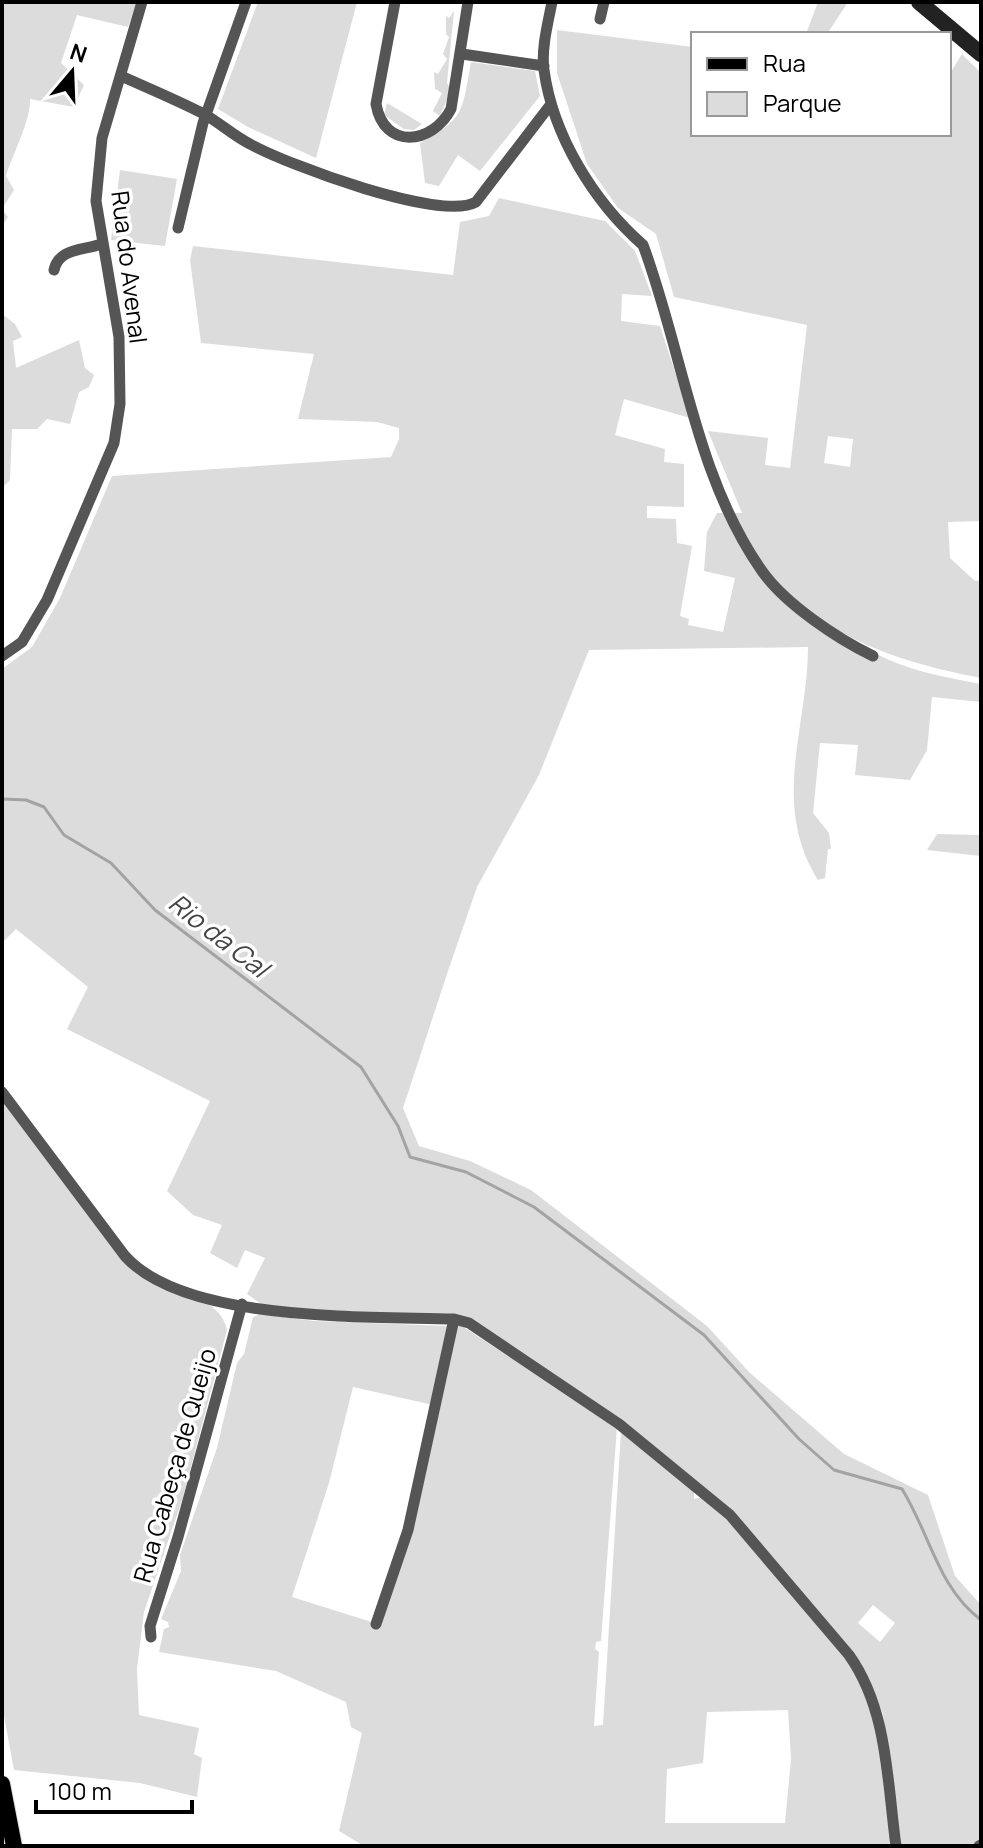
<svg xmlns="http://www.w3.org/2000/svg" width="983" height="1848" font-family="Manrope,sans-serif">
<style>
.green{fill:#dcdcdc;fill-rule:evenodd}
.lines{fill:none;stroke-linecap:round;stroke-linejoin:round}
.stream{stroke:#a3a3a3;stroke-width:3}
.primary-casing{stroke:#dbdbdb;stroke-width:18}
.street{stroke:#555;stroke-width:11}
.secondary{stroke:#222;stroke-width:16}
.primary{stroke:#000;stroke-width:16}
.labels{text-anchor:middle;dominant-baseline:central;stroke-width:7;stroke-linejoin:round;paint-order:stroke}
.street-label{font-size:24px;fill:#000;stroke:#fff}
.water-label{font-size:26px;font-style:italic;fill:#444;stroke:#fff}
</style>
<rect width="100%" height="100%" fill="#fff"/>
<path class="green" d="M2,2h135l-9,25 -51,-12 -16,48 23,22 -10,22 -44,-8c1,21 -17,54 -24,77l8,14 -12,19 6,8 -6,9z
M258,2h99l-41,156 -68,-31 -30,-18z
M818,2h30l-21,32h-21z
M454,11l-7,72 4,7 -11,26 -7,-5 9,-18 -7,-4 -1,-17 4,2 9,-15 -4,-5 6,-17 -3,-3v-18l3,2z
M557,30l136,17v87h256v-59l13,-21 19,19v448l-33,1 2,36 25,23 6,-1v98c-51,-10 -97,-22 -142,-47 48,35 84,42 142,53v18l-49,-5 -5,53 -17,30 -55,-5 3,-30 -38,-2 -7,70 16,20 2,16h-3l-3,29 -7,2c-48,-77 -10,-152 -10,-233l-219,3 -50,125 -62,112 -29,84 -45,137 16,38 51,15 61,29 176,136 43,47 94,81 84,41 27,81 26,29v238l-4,3h-79l-15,-132 -15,-36 -132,-163 -266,-194 -206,-15 -17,-12 18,-36 -20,-8 -8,18 -27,-15 12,-28 -29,-10 -26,-24 43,-90 -143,-72 21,-42 -72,-58 -14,14v-274l30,-22 28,-49 52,-122 279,-19 8,-18v-11l-22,-6 -79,-3 16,-65 -113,-11 -11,-83 3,-14 260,29 7,-53 29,-6 10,-18 106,23 30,30 17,45 -30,-2 -1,27 39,5 30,92 -66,-19 -9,36 50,14 -1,13 20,2v43l-37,-1v12l29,1 1,24 15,3 -12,70 9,3 -1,6 35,7 12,-54 -31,-7 3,-39 10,-19h25l-34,-82 60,7 -3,27 25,3 17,-143 -133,-28 -18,-63 -38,-26 -31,-44 -30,-91zM828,436l25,3 -3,28 -26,-4zM873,1605l22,18 -15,19 -22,-19z
M471,62l64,9 5,25 -60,75 -22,-16 -19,31 -14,-3 -5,-40c45,-24 42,-32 51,-81z
M387,103l35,21 -8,6 -10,-1 -20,-14z
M120,170l57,9 -12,67 -54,-6z
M2,314l13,10 7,13 -9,4 3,27 63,-28 6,28 9,7 -5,12 -10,5 -9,32 -23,-5 -10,10h-25l-2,51 -8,8z
M937,834l44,1v21l-54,-6z
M2,1100l128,167c30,21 90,26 97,63l-44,167 -39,115 -7,57 2,46 60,13 -5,26 8,4 -5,39 -57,-14 -126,-13 -12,-65z
M260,1314l54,7 134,5 -15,79 -80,-18 -24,96 -37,114 86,27 78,-298h6l155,101 -16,214 -5,1 -1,7 4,3 -5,74 9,-1 18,-294 73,58v10l9,-2 18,13 138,162 20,43 15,131h-530l-25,-15 23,-98 -11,-6 -5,-25 -70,-31 -117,-19 5,-23 5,-2 -1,-5 -7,-3 20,-48 -1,-16 37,-107 20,-85 7,-9 9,-37zM788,1710l3,49 -6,64h-120l2,-54 36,-6 4,-51z"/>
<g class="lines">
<path class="stream" d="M2,799l24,1 18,7 20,28 47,28 44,47 206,157 37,59 12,31 56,15 68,35 170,128 95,104 35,31 68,19c28,45 36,99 79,131"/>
<g class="primary-casing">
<path id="primary" d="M2,1784l12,62"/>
</g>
<path class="street" d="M395,2l-19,102c8,46 56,41 75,5l17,-107
M552,2c-4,21 -11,47 -8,68 9,66 50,132 99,175 40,107 52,231 119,326 23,33 76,68 111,85
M600,19l4,-17
M462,54l82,12
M121,76c27,12 56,24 83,38 16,9 30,22 46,30 38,21 191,78 226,58l75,-98
M178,228l25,-105 43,-121
M54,270c5,-22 28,-19 47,-26
M2,656l20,-14 25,-42 67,-157 6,-39 -1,-67 -23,-136 6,-63 40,-136
M2,1092l123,164c60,67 243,60 329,63l15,4 150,101 111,91 119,140c39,55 38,126 47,191
M376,1624l32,-94 46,-211
M151,1637l-1,-11 28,-89 64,-233
M979,1846l2,-1"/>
<path class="secondary" d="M919,2l62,52"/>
<use href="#primary" class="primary"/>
</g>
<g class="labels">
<g class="street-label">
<text transform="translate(130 267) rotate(83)">Rua do Avenal</text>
<text transform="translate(174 1465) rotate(-74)">Rua Cabeça de Queijo</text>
</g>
<g class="water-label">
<text transform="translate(219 935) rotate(38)">Rio da Cal</text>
</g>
</g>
<rect width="983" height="1848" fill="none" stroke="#000000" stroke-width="8"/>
<rect x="691" y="32" width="260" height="104" fill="#ffffff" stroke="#999999" stroke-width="2"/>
<rect x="707" y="58" width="40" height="12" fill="#000000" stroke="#999999" stroke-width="2"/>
<text x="763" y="72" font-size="24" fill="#000000">Rua</text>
<rect x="707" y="92" width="40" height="24" fill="#dcdcdc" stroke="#999999" stroke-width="2"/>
<text x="763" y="112" font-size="24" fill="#000000">Parque</text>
<g transform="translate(72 72) rotate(19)" stroke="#ffffff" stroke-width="6" paint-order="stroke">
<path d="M0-6L14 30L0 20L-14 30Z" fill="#000000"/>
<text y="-12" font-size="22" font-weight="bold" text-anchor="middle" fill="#000000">N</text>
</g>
<path d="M36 1800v12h156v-12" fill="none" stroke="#000000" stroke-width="4"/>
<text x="48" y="1800" font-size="24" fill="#000000" stroke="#ffffff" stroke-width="6" paint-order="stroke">100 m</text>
</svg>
